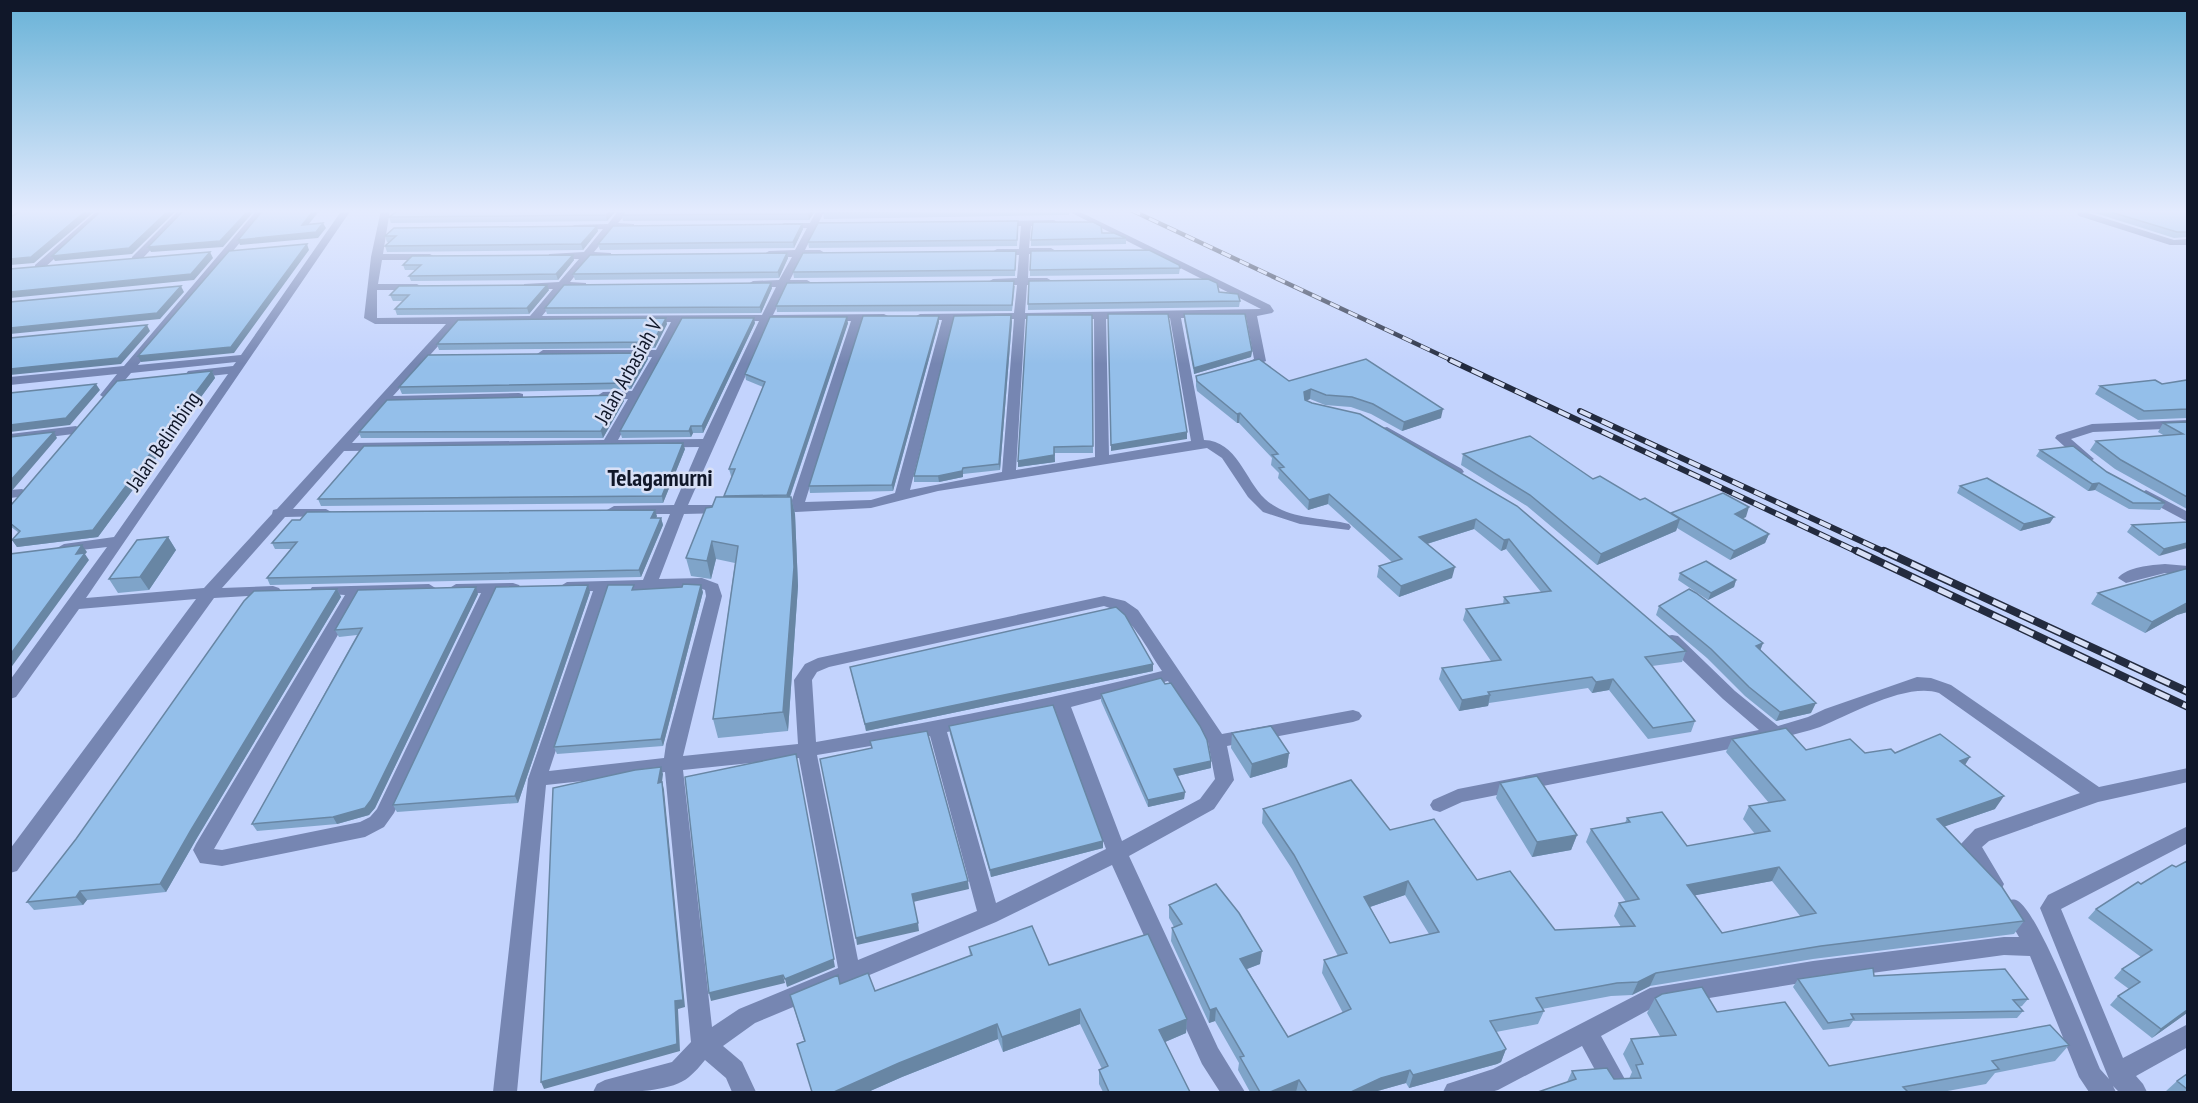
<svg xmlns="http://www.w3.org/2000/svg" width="2198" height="1103" font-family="'PT Sans Narrow',sans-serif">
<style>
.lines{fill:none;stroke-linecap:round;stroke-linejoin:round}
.street{fill:#7686b2;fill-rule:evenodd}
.rail-far2-casing{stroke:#232b3f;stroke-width:4.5}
.rail-far1-casing{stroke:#232b3f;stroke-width:6}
.rail-casing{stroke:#232b3f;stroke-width:8}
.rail-far2{stroke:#d8e0f6;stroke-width:3;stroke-dasharray:10;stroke-linecap:butt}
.rail-far1{stroke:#d8e0f6;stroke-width:4;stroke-dasharray:12;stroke-linecap:butt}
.rail{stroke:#d8e0f6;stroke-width:5;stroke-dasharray:15;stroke-linecap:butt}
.wall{fill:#7fa4c9;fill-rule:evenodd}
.shaded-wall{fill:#6886a4}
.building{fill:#94bfea;stroke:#6886a4;stroke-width:1.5;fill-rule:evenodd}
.labels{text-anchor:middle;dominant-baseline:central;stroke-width:5;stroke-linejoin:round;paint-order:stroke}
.street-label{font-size:21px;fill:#101729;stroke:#d8e0f6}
.quarter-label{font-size:24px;font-weight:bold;fill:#101729;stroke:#d8e0f6}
</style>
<rect width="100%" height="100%" fill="#c3d3fd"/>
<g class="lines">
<path class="street" d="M98,210h10l-65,59h-8v-4z
M179,210h10l-49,51h-8v-4z
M257,210h10l-129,155 103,-10 101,-145h9l-265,388 118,-10 68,-74 1,-4 4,-1 169,-185h-71l-11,-6 7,-61 10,-47h9l-7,44h47l5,3 -5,3h-48l-4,24h39l5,3 -5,3h-40v28l153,-2 23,-27h-25l-4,-1v-4l35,-2 20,-23h-26l-4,-1v-4l35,-2 19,-23 -26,1 -5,-3 2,-2 34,-1 11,-14h10l-11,13 16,1v4l-21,1 -19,23 17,1v4l-22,1 -19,24 16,1v4l-21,1 -23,28 220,-1 14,-28h-23l-5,-3 5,-3 26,-1 13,-23h-23l-5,-3 5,-3 26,-1 12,-22 -23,1 -5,-3 5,-3h26l7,-13h8l-6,12h16l5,3 -5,3h-19l-11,22h15l5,3 -5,3h-18l-12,24h17l5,3 -5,3 -20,1 -14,28 111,-1 6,3 -6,3 -22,1 -57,181 66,-2 24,-7 47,-173h-22l-6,-3 6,-3 94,-1 3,-28h-24l-5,-3 5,-3 24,-1 2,-23h-22l-5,-3 5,-3h22l2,-23h-21l-3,-1v-4l57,-1 5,3 -5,3h-23l-2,22h22l5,3 -5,3h-22l-1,24h19l5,3 -5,3 -20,1 -2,28 236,-4 -195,-99h10l194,95 4,6 -2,2 -15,3 9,45 -23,10 -6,-4 17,-8 -8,-42 -65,1 23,122c33,1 41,40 61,59 23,21 56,18 84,25l2,3 -2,3 -49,-6 -37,-12 -15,-15 -26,-39 -15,-10 -269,43 -67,17 -75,4 -28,-1 -2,-3 2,-3 23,-2 60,-182h-81l-82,184h37l7,4 -7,4 -41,1 -25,65 43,-1 16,6 4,12 -39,160 115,-12 -4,-64 11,-16 13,-6 286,-62 21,5 13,9 84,124 131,-24 6,2 3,4 -3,4 -6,2 -126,24 7,34 -20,29 -85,47 89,192 27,44h-25l-18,-28 -90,-199 -116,57 -241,101 -32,23 19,16 14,30h-24l-6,-14 -21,-18c-5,6 -10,12 -16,17 -20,17 -70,15 -96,15l4,-8 8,-4 67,-18 19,-20 -26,-270 -119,13 -29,307h-24l35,-313 65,-188 -26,1 -8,-5 8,-5 76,-2 27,-66h-56l-7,-4 7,-4 60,-1 25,-58 -355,4 -51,58h33l7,4 -2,3 -46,1 -63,71 51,-2 6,2 2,3 -2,3 -65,4 -197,273 -7,2v-24l186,-250 -117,10 -63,88 -6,2v-19l97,-133 -43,5 -7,-4 7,-4 50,-7 114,-163 -36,4 -6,-4 2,-3 45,-5 3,-4 -105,11 -21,25 -4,1 -6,-4 17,-21 -107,11v-8l114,-11zM1170,318l21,123 -82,14 -3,-136zM1014,319l-12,153 -92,18 43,-170zM1025,319h69l1,138 -79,13zM759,321l-56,118 -85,1 64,-118zM671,322l-15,28h-113l-6,4 6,4 109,-1 -20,34 -29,1 -6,4 6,4 25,-1 -24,41 -252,3 35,-39 136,-4v-6l-4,-1 -126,3 65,-72zM700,588l5,2 1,6 -40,148 -2,14 -115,13 60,-180zM1104,606c28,8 42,42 58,65 -115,29 -230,51 -346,71l-4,-62 5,-8 12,-5zM1168,681l40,61 7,37 -15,20 -78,42 -51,-134zM1055,710l51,139 -110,54 -49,-171zM930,736l47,175 -119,49 -41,-205zM799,758l39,210 -99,41 -27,18 -29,-257z
M2081,210h9l-2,3 86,27 14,-1v6h-18l-91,-29 -2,-2z
M2188,420v8l-95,4 -22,7 23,20 -7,4 -5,-1 -27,-24 2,-3 35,-11z
M76,426l6,4 -1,3 -71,9v-8z
M1387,427l75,42 2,3 -7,4 -5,-1 -70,-41 -2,-3 2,-3z
M22,489l7,4 -2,3 -17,2v-8z
M2146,490l42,22v10l-47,-25 -2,-3z
M2165,564l23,2v10l-23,-3 -39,10 -8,-5c9,-11 33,-13 47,-14z
M513,583l6,2 2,3 -2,3 -22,2 -103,220 -10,14 -19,10 -143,29 -22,-3 -7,-13 3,-6 149,-249 -33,-2 -2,-3 2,-3 117,-3 8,5 -8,5 -68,1 -147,254 8,1 138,-28 10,-5 7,-8 104,-216 -25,1 -8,-5 8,-5z
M1672,635l6,1 57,55 43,35 30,-9 17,-8 92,-32 14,1 20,7 148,102 89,-19v14l-90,20 -109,39 -7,6 22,37 -3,6 -7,2 -7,-2 -27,-45 15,-16 105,-36 -141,-100c-32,-11 -88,21 -119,34 -14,5 -30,8 -45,13l-313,62 -22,10 -7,-2 -3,-5 3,-5 25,-11 301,-59 -36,-31 -57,-55 -2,-4 2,-4z
M2188,826v17l-127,66 62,149 65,-34v23l-52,29 7,8 4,8h-28l-6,-6 3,6h-27l-10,-15 -49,-121 -26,-1 -191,26 -159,26 -53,29 31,56h-25l-25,-46 -84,44 -7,2h-48l4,-8 46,-15 157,-81 163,-27 191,-24h15l-17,-29 3,-6c4,-2 8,-4 13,-1 22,14 69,138 82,168l9,10 -69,-171 8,-13z"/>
<g class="rail-far2-casing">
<path id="rail-far2" d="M1131,210l322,151"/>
</g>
<g class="rail-far1-casing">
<path id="rail-far1" d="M1450,360l410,193
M1580,411l307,142"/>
</g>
<g class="rail-casing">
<path id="rail" d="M1857,551l331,156
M1884,551l304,141"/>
</g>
<use href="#rail-far2" class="rail-far2"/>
<use href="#rail-far1" class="rail-far1"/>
<use href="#rail" class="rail"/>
</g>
<path class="wall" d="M617,210l-10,11 -216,2 -2,-6z
M816,210l-7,10 -186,1 -1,-6z
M1069,210v5l-245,4 -1,-6z
M2091,210h96v27l-13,1 -82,-26z
M1018,221l-1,25 -208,2 -1,-6z
M803,229l-9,19 -194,2 -2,-6z
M598,231l-15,19 -196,2 -2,-6 5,-4h-3l-2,-6z
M1102,233l24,5v6l-95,2v-6z
M1016,251l-1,25 -221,2 -1,-6z
M787,253l1,5 -9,20 -204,2 -2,-6z
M574,260l-16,20 -147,1 -2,-5 6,-6h-10l-2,-5z
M1180,268l-1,6 -149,2v-6z
M1015,286l-3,25 -235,1 -1,-6z
M772,288l-11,25 -214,1 -2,-6z
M549,290l-20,24 -132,1 -2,-6 8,-8h-10l-3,-6z
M1219,292l21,9 -1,6 -211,3v-6z
M1184,314l68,37 -1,6 -57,17 -10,-54z
M1092,315l1,138h-38v9l-37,5v-6z
M939,316v6l-46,169 -83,2 -1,-7z
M1012,321l-12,149 -37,4v3l-24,5h-25v-6z
M755,323l-52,110h-10l-2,4 -69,1 -2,-7z
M848,323l-58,174h1l4,17 3,72 -10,145 -70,7 -5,-19 22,-156 -19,-4 -5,20 -20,-3 -5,-18 26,-51 12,-10v-1l8,-20h-1l-2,-7 34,-82 -17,-7 -1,-6z
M667,324l-12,24 -216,2 -2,-6z
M647,353l1,6 -17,30 -229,5 -3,-7z
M212,371l3,7 -117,159 -81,10 -5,-7 7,-7 -9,-7v-22z
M1196,376l93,5 152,37 -39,13 -31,-17 -20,-7 -26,-2 -15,-6 -4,2 380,250 -4,11 -30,4 43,55 -4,11 -43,7 -39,-49 -17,3 -4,-5 -99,15 -1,3 -29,5 -20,-32 3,-11 49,-7 -28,-41 3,-11 37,-5 1,-7 37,-5 -35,-43 -5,2 -27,-22 -47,15 25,34 -53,19 -22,-20 2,-11 13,-4 -64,-58 -20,6 -30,-32 1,-5 -8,-8 1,-7 -33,-35h-2l-40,-32 -1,-5z
M2187,380v38l-49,2 -43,-26 5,-8 62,-2z
M624,401l-21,37h-242l-2,-6z
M2187,422v87l-72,-40 -25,-19 6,-9 69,-5 -7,-4 5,-9z
M685,449l-22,54 -342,3 -3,-7z
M2040,450l67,22 58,31 -5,7 -31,-1 -34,-19 -7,1 -52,-35z
M1463,454l130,25 77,34 76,4 -4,1 27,16 -4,9 -35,17 -53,-32 -1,3 -79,34 -70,-59 -66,-41z
M1960,486l90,37 -30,8 -63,-38z
M657,516l-1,2h5l2,7 -22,52 -371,8 -3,-7 24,-29h-16l-3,-6z
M2187,522l-28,34 -32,-24 5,-7z
M168,537l8,13 -27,40 -31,3 -9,-14z
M2187,569v43l-10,3 -32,18 -54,-29 7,-11z
M1680,573l56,7 -2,7 -26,13 -30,-20z
M337,589l4,8 -144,241 -31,54 -79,8 -4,5 -49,5 -7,-8z
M636,590l67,2 -40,154 -106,8 -3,-7z
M590,592l-72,211 -121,9 -4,-7z
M478,594l-103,214 -6,7 -32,9 -80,7 -5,-7 105,-189 -18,2 -4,-7z
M1659,606l104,37 -3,8 51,62 -35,8 -31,-25 -38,-38 -51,-43z
M1153,664v7l-287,60 -16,-64z
M1101,694l110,67v7l-34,8 8,16 -1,7 -36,8 -47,-106z
M949,726l154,122 -112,29 -41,-143z
M1232,733l57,20 -2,14 -37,11 -19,-30z
M1732,739l74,11 59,3h30l70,12 30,44 -50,17 79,95 -10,13 -201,25 -163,27 -18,9 -21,1 -69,13 2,2 -6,13 -42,8 10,17 -5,13 -4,2 -88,24 -3,-5 -32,9h-124l-12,-22 1,-7 -24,-42 -6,2 -38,-82 1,-13 2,-1 -5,-9v-13l91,59 -13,5 41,68 55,-24 -21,-40 2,-13 14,-4 -46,-87 -30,-46 1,-14 127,21 87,50 78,50 66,-3 -7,-11 5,-13 7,-1 -40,-60 5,-13 34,-6 2,-5 60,28 68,-12 -12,-15 6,-13 20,-3 -43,-51zM1772,881l29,36 -79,16 -27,-38zM1405,895l24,39 -39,9 -20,-36z
M1500,783l77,52 -6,15 -39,7 -36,-59z
M2141,884l46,129 -35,25 -42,-33 8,-9 11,-7 -15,-11 8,-9 19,-12 -53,-39 8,-9z
M969,947l80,18 138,54 -1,14 -21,9 25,50h-87l-4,-8v-14l3,-1 -22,-45 -77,28 -5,-13 -96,38 -34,15h-56l-15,-48 7,-3 -14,-46 48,-20 2,9 35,7 95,-35z
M1874,976l154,23 -6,7 -3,1 4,4 -6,7 -164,3 -4,6 -26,3 -30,-43 5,-8z
M1655,998l62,14 112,54 240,-21 -14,16 -60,12 -9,11 -44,8h-404l29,-10 5,-11 42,8h15l3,-7 -9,-18 8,-15 29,-3 -13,-23z
M2187,1074v18h-18l-3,-1 11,-10z"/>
<path class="shaded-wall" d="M87,210h9l-62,53 -24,2v-6z
M169,210h8l-45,44 -77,7 -3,-5z
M249,210h6l-32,37 -72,5 -3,-5z
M314,210h6l-16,20 -2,-5z
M611,210h6l-10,11 -1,-6z
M811,210h5l-7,10 -1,-6z
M323,223l3,5 -8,10 -78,7 -2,-5z
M802,224l1,5 -9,19 -1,-6z
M597,226l1,5 -15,19 -2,-6z
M307,244l2,6 -75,103 -93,9 -3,-6z
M210,252l3,6 -19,22 -184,18v-6z
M787,253l1,5 -9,20 -1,-6z
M573,255l1,5 -16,20 -2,-6z
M771,283l1,5 -11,25 -1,-6z
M547,285l2,5 -20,24 -2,-6z
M181,286l3,6 -24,27 -150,15v-6z
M1011,315l1,6 -12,149 -1,-6z
M939,316v6l-46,169 -1,-6z
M847,317l1,6 -60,179 -1,-7z
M666,318l1,6 -12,24 -2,-6z
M754,318l1,5 -52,110 -1,-7z
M147,325l3,6 -29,33 -111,11v-6z
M1252,351l-1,6 -57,17v-6z
M647,353l1,6 -17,30 -2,-6z
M212,371l3,7 -117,159 -81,10 -5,-7z
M96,384l4,6 -30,35 -60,7v-7z
M1311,389l-1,10 -7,3 1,-10z
M622,395l2,6 -21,37 -2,-7z
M1443,409l-2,9 -39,13 2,-9z
M1240,413l-1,10h-2v-9z
M691,426l2,7 -2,4 -2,-6z
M54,432l3,6 -47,55v-12z
M1187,432v7l-76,12v-6z
M683,443l2,6 -22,54 -1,-7z
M1054,447l1,15 -37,5v-6z
M963,468v9l-24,5 -1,-6z
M2099,483l-4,7 -7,1 4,-7z
M1329,494l-1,10 -20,6 1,-10z
M791,497l4,17 3,72 -10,145 -5,-19z
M1749,507l-3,10 -15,7 4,-10z
M655,510l2,6 -4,9 -2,-7z
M2054,517l-4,6 -30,8 4,-7z
M661,518l2,7 -22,52 -2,-7z
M1476,519l-2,10 -57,18 2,-10z
M1680,519l-4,12 -79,34 4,-11z
M1769,534l-4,9 -35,17 4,-9z
M168,537l8,13 -27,40 -9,-13z
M1509,539l-3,10 -5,2 3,-11z
M712,541l4,18 -5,20 -4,-18z
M2187,543v5l-28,8 5,-7z
M82,545l5,7 -2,2 4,6 -79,109v-14z
M1455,567l-3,11 -53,19 2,-11z
M1736,580l-2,7 -26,13 3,-7z
M588,585l2,7 -72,211 -3,-7z
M701,585l2,7 -40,154 -2,-7z
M476,587l2,7 -103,214 -6,7 -32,9 -4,-7z
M337,589l4,8 -144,241 -31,54 -6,-8 31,-54z
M2187,603v9l-10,3 -32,18 7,-11z
M1763,643l-4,10 -3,-7z
M1153,664v7l-287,60 -1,-7z
M1613,679l-4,11 -17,3 4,-11z
M1490,695l-2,11 -29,5 3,-11z
M1816,703l-5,10 -35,8 4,-9z
M1289,753l-2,14 -37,11 2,-14z
M796,754l39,213 -48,20 -2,-8z
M1970,757l-8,13 -2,-9z
M1211,761v7l-38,9 1,-8z
M661,767l2,7 -2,16 -3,-7z
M662,782l2,8 21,217 -7,2 2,42 -136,38 -3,-7z
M1185,792l-1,7 -36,8v-7z
M2004,796l-9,13 -66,23 8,-13z
M1577,835l-6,15 -39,7 5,-15z
M1103,841v7l-112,29 -1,-7z
M1779,867l-7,14 -91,17 6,-13z
M968,881l1,8 -56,13 -1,-8z
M1408,881l-3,14 -44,15 3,-13z
M80,891l7,9 -4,5 -7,-8z
M918,923l1,8 -62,14 -1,-7z
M1262,951l-2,13 -21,8 1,-13z
M1656,973l-6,13 -18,9 6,-13z
M783,975l2,8 -74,18 -2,-8z
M1216,1008l-1,13 -6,2 1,-13z
M1080,1009v15l-77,28 -1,-15z
M2187,1010v3l-35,25 9,-9z
M1187,1019l-1,14 -28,12 1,-15z
M997,1024l1,15 -96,38 -34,15h-34l65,-29z
M1506,1049l-5,13 -4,2 -88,24 4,-13z
M1410,1070l-4,13 -32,9h-23l30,-14z
M1299,1080l-3,12h-26z"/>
<path class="building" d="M23,210h64l-56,47 -21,2v-42z
M102,210h67l-40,38 -77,8z
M184,210h65l-29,31 -72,6z
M263,210h51l-12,15 21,-2 -7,9 -78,8z
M399,210h212l-5,5 -217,2z
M626,210h185l-3,4 -186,1z
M824,210h245l-246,3z
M2104,210h83v22h-10z
M1018,221l-1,19 -209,2 10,-19z
M1033,222h60l8,4 1,7h12l12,5 -95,2z
M802,224l-9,18 -195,2 15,-18z
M597,226l-16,18 -196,2 11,-10h-11l9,-8z
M307,244l-76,103 -93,9 91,-105z
M1149,250l30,15 1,3 -150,2 1,-19z
M1016,251l-1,19 -222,2 10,-19z
M210,252l-19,22 -181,18v-23z
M787,253l-9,19 -205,2 17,-19z
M573,255l-17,19 -147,2 12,-11h-18l9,-9z
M1208,279l9,4 2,9 19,2 2,7 -212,3 1,-23z
M1014,281l-2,24 -236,1 11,-23z
M771,283l-11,24 -215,1 19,-23z
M547,285l-20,23 -132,1 14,-14h-19l9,-9z
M181,286l-24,27 -147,15v-26z
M1108,314h60l19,118 -76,13z
M1184,314h61l7,37 -58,17z
M1011,315l-12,149 -36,4 -1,3 -24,5h-24l40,-160z
M1027,315h65l1,131 -39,1v8l-36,6z
M863,316h76l-47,169 -83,1z
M770,317h77l-60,178 -63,1 11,-27h-6l36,-87 -20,-8z
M666,318l-13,24 -216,2 21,-24z
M682,318h72l-52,108h-11l-2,5h-69z
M147,325l-29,33 -108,11v-31z
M647,353l-18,30 -230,4 29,-32z
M1259,359l30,22 77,-22 77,50 -39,13 -31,-18 -21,-7 -26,-2 -15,-6 -7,3 1,8 7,3 48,11 157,92 169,145 -41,6 50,64 -42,7 -40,-49 -17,3 -4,-5 -104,15 2,3 -28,5 -20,-32 59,-8 -35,-51 43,-6 -5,-6 47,-6 -42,-52 -5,1 -28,-21 -57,18 36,30 -54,19 -22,-20 23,-7 -73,-65 -20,6 -30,-32 5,-1 -12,-12 6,-1 -38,-41 -3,1 -40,-33 -1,-5z
M212,371l-119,159 -81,10 8,-9 -10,-8v-19h2l105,-123z
M2155,380l7,4 25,-4v29l-43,2 -44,-25z
M96,384l-30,34 -56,7v-32z
M622,395l-21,36 -242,1 28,-32z
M2187,422v75l-66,-37 -25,-19 87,-7 -20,-11z
M54,432l-44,49v-44z
M1530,436l63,43 7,-3 40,24 5,-2 35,21 -79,35 -71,-59 -67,-41z
M683,443l-21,53 -344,3 46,-53z
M2073,446l34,26 58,31h-32l-34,-20 -7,1 -52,-34z
M1987,478l67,39 -30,7 -64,-38z
M1723,493l26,14 -14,7 34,20 -35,17 -63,-38z
M716,497h75l3,70 -11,145 -70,7 25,-173 -26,-5 -5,20 -21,-3 20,-50 6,-1z
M655,510l-4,8h10l-22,52 -372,8 30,-36 -25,1 20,-23h8l7,-8z
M2187,522v21l-23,6 -32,-24z
M168,537l-28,40 -31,2 28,-39z
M82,545l-6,9 9,-1 -75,102v-101z
M1706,561l30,19 -25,13 -31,-20z
M2185,569h2v34l-35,19 -54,-29z
M683,584l18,1 -40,154 -107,8 54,-162h26l-2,5 50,-3z
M588,585l-73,211 -122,9 103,-218z
M476,587l-105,213 -6,8 -32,9 -81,7 110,-196 -27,2 23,-40z
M337,589l-146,241 -31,54 -80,7 -4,6 -49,5 49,-63 168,-238 10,-10z
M1689,589l7,4 67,50 -7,3 60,57 -36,9 -31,-25 -38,-38 -52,-43z
M1116,607l9,8 28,49 -288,60 -15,-57z
M1161,678l4,6 6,-1 29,43 7,14 4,21 -37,8 11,23 -37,8 -47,-106z
M1053,705l50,136 -113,29 -41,-144z
M1271,726l18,27 -37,11 -20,-31z
M1786,728l20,22 44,-11 15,14 26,-4 4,4 45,-19 30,23 -10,4 44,35 -67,23 65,68 22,34 -203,25 -165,27 -18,9 -21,1 -81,15 8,13 -54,10 16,28 -4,2 -89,24 -3,-5 -29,8 -30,14h-44l-8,-12 -29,12h-10l-20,-35 4,-1 -28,-48 -6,2 -38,-82 10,-4 -13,-19 47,-21 23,29 23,38 -22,8 48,78 63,-28 -27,-49 23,-7 -53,-98 -31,-46 88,-29 39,50 44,-11 43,61 33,-9 45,59 80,-4 -16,-23 20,-4 -48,-70 39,-7 -3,-4 35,-6 25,34 83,-15 -21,-25 36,-6 -53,-61zM1779,867l37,46 -94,20 -35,-48zM1408,881l31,51 -49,11 -26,-46z
M927,731l41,150 -56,13 6,29 -62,15 -36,-179 52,-11 -2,-7z
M796,754l38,205 -49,20 -2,-4 -74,18 -24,-216z
M661,767l-3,16 4,-1 21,218 -8,1 2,43 -136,38 12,-294 82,-18z
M1537,776l40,59 -40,7 -37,-59z
M2187,861v149l-26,19 -43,-33 22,-14 -18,-13 30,-19 -56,-41 42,-27 3,2 31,-19 4,2z
M1032,926l17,39 99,-31 39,85 -28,11 31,62h-81l-10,-22 9,-4 -28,-57 -78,28 -5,-13 -98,39 -65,29h-22l-15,-48 8,-3 -15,-46 48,-20 2,9 28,-11 7,18 97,-36 -3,-8z
M1873,968l1,8 131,-7 23,30 -15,1 10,11 -172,3 3,5 -26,4 -30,-44z
M1702,987l15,25 68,-10 44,64 221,-41 19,20 -77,16 7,8 -96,18 5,5h-370l38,-13 -4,-8 35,-3 7,11 27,-1 -5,-13 7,-1 -12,-25 45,-4 -21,-37 7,-4z
M2187,1074v15l-10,-8z"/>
<linearGradient id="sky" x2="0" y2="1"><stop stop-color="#68b2d7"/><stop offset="0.58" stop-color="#e4ebfe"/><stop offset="1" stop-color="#e4ebfe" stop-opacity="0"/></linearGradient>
<rect width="2198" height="364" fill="url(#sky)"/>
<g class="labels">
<g class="street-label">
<text transform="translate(628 371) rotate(-61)">Jalan Arbasiah V</text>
<text transform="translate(163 441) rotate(-56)">Jalan Belimbing</text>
</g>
<g class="quarter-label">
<text x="660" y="477">Telagamurni</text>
</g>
</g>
<rect width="2198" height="1103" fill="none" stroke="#101729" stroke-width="24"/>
</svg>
